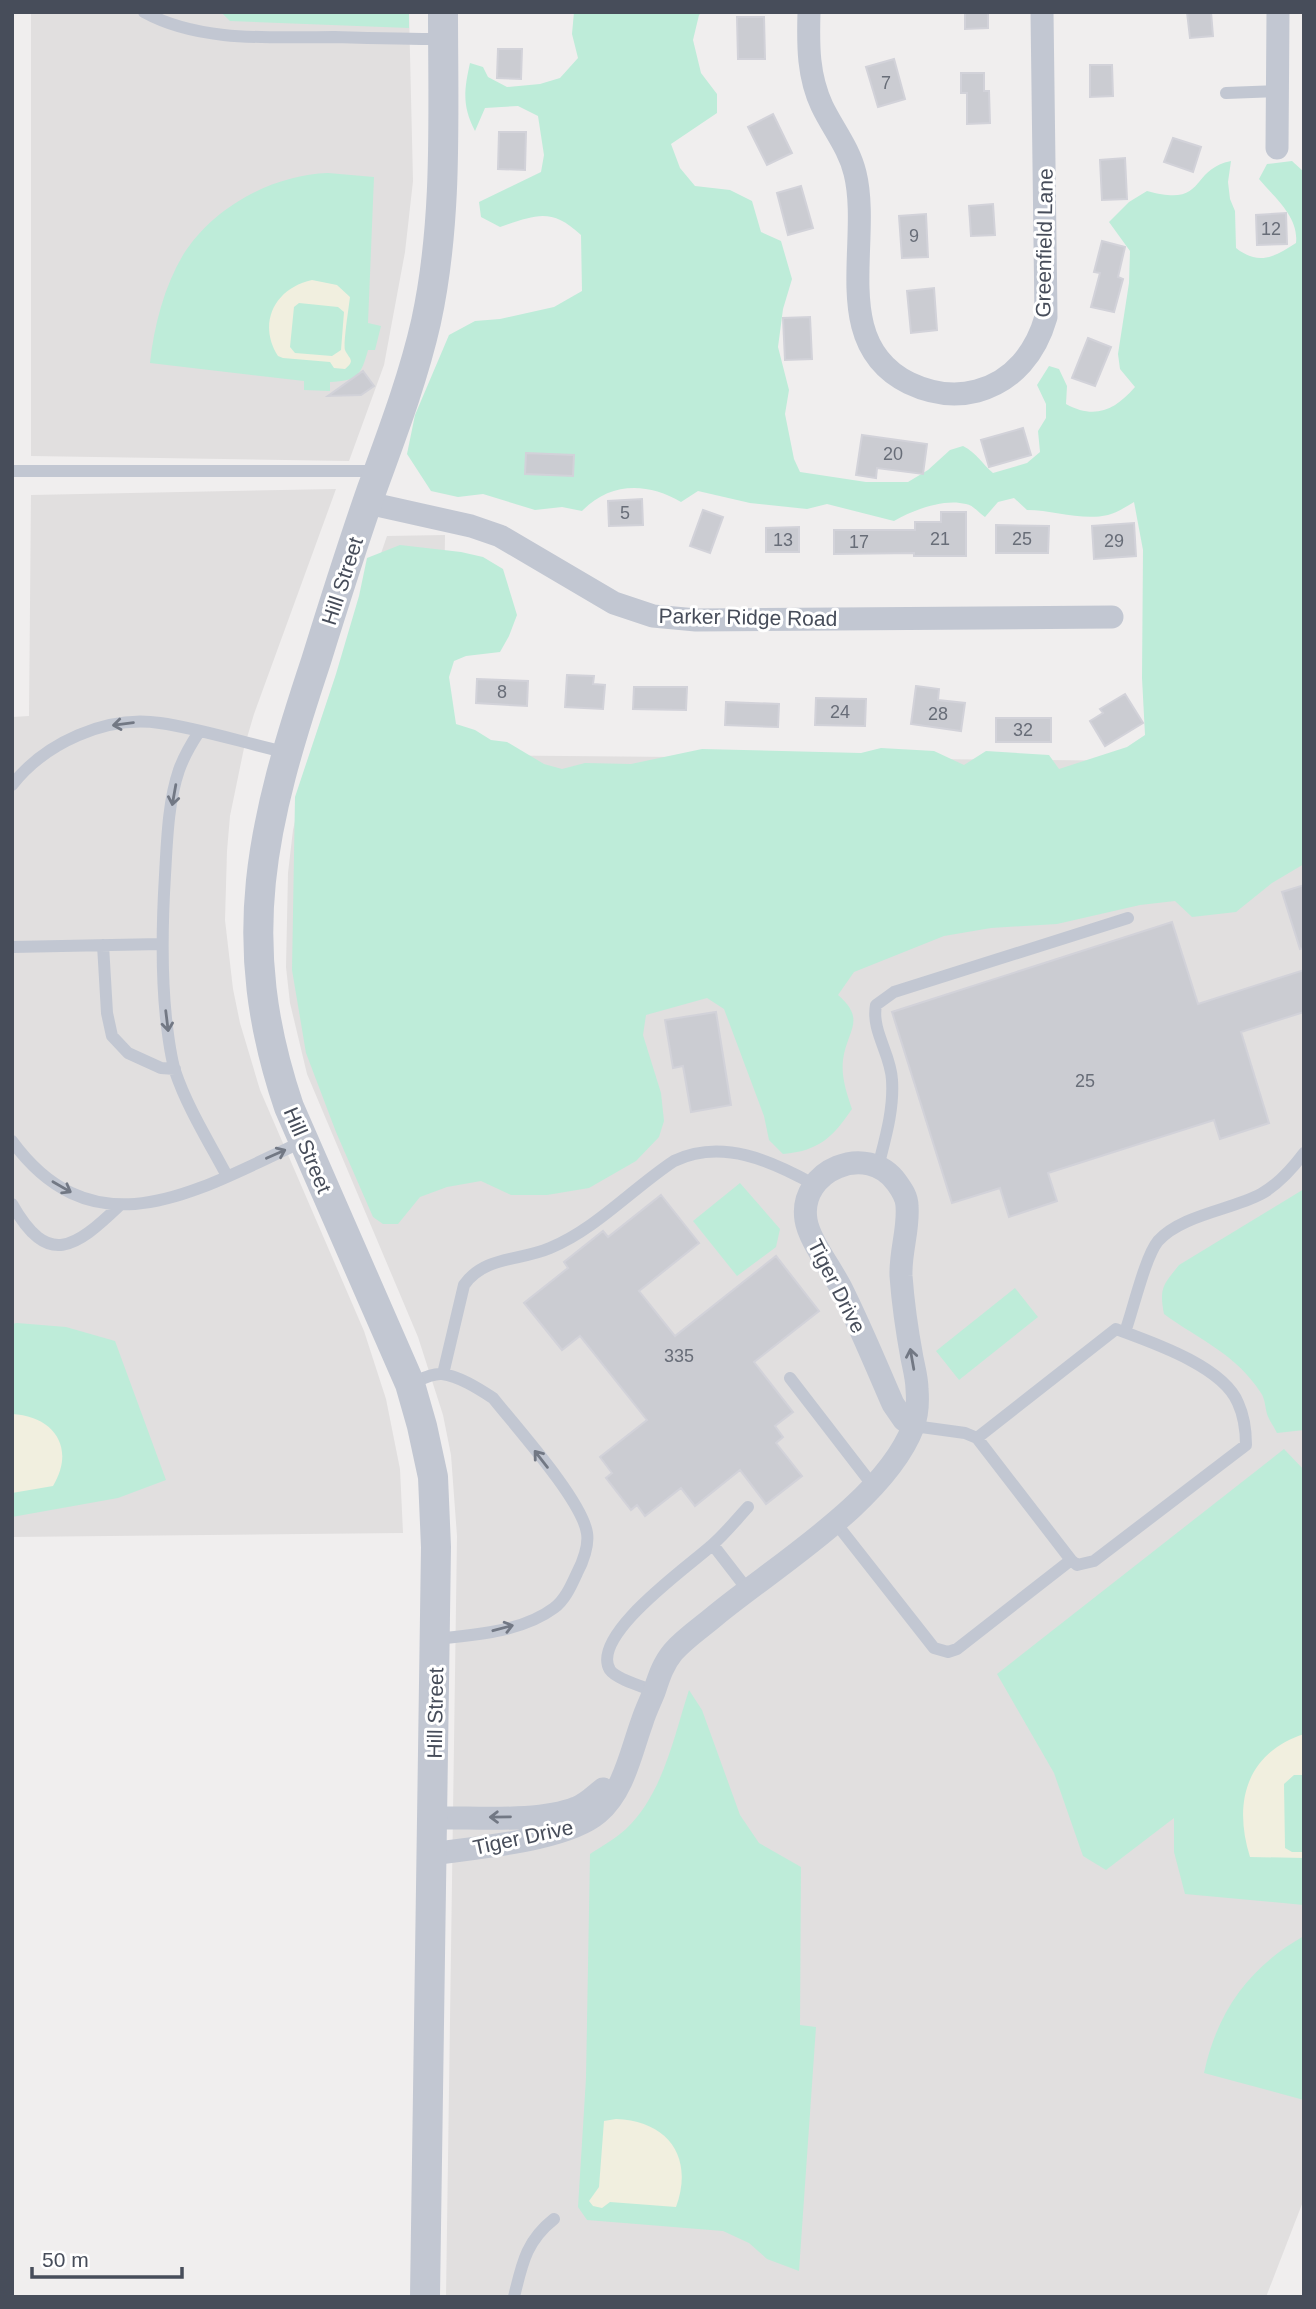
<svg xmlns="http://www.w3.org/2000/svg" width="1316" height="2309" font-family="Helvetica,sans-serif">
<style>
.education{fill:#e1dfdf}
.green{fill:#beecd9}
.sand{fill:#f1efdf;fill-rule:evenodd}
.building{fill:#cbccd2;stroke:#d2d2d9;stroke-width:2}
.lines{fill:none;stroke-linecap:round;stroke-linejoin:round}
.service{stroke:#c2c7d2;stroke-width:12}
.minor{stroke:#c2c7d2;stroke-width:23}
.tertiary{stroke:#c2c7d2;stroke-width:30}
.oneway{stroke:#727884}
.labels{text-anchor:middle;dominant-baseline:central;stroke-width:6;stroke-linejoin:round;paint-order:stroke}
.number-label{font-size:18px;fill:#686d78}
.street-label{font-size:21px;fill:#474d5a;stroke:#fff}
</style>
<rect width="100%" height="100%" fill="#f0eeee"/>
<path class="education" d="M31,12h378l4,169 -8,71 -21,113 -35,96 -318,-5z
M1304,269v1930l-38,98h-820l11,-761 -6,-81 -8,-40 -25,-78 -111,-263 -17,-71 -4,-36 2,-94 5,-43 13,-59 81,-235 58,-1 -3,220 714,6z
M336,489l-82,225 -10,34 -14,68 -3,35 -2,69 8,69 7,34 20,67 104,241 22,68 14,70 3,64 -391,4v-820l17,-1 2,-221z"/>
<path class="green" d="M221,12h188v16l-179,-7z
M574,12h128l-3,3 -6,25 8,33 16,21v19l-46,31 9,24 15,18 35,4 22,11 9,31 20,9 11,38 -9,30 -5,38 11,43 -4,24 9,45 6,13 66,10h42l20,-12 22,-20 13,-4c14,7 19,18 30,27l34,-10 13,-11 -2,-21 8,-13v-14l-9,-19 12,-19 10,3 8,17 -1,18c29,16 49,6 69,-17l-15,-18 -2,-15 11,-71 1,-32 -21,-29 20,-20 18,-11c61,17 41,-21 84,-30l-3,21 2,17 5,12 1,37c23,18 38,9 60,-5 3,-26 -21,-45 -37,-64l8,-15 25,-3 12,11v692l-32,19 -36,29 -44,5 -17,-16 -35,4 -83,19 -66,4 -47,8 -90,36 -16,23c29,25 9,35 5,65 -2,17 4,34 9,49 -19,28 -33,42 -69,45l-14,-14 -5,-24 -40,-107 -17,-11 -61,17 -3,20 18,58 3,28 -5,16 -23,24 -47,27 -42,7h-36l-30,-14 -34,6 -27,10 -22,27h-15l-10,-7 -37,-85 -30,-79 -14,-83 3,-173 41,-123 23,-78 8,-38 33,-13 61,7 22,5 20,12 14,46 -8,21 -9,16 -34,4 -12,5 -5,16 7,47 19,6 16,10 16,2 37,22 18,5 23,-6 46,1 71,-15 159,4 20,-5 53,3 30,14 22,-14 63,4 10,14 68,-22 18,-12 -3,-57 1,-128 -9,-48c-8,5 -18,11 -26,13 -27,6 -54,-5 -81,-5l-13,-12 -16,4 -13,15c-6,-4 -12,-12 -19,-13 -22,-6 -53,6 -72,17l-67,-17 -20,5 -57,-6 -52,-12 -17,11c-34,-20 -71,-20 -99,9l-20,-4 -27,3 -52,-16 -25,3 -27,-6 -24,-37 8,-39 34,-80 26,-14 25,-2 54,-12 28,-16 -1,-56c-30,-28 -45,-20 -81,-8l-19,-10 -2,-15 62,-30 3,-17 -6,-39 -20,-10 -33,2 -10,23c-13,-25 -11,-41 -5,-68l13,4 5,10 19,10 33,-3 20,-6 18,-20 -6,-24z
M328,173l46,4 -6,146 13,3 -6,24h-7c-7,25 -10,31 -38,32v9l-26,-1v-9l-154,-18c4,-37 14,-76 33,-108 30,-48 89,-80 145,-82z
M740,1183l40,46 -4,18 -39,29 -44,-55z
M1304,1189v241l-27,3c-3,-6 -8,-13 -10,-19 -2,-8 -2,-15 -6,-21 -26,-40 -60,-52 -97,-79 -5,-26 -1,-29 15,-49z
M1015,1288l23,29 -79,63 -23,-29z
M17,1323l49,4 49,14 51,139 -48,18 -106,19v-193z
M1284,1449l20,21v435l-119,-11 -11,-42v-34l-68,52 -23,-14 -29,-83 -57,-99z
M689,1690l13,20 38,105 19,28 42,24 -1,158 16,2 -17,244 -32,-12 -18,-16 -26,-12 -136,-11 -9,-13 8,-129 4,-224c12,-8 25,-15 36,-25 37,-35 48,-93 63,-139z
M1304,1936v164l-100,-27c13,-61 45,-106 100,-137z"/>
<path class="sand" d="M312,280l25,5 13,12c-1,9 -7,47 -5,53 4,9 11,10 0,19l-11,-1 -4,-6 -47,-4 -5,-2c-21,-33 -3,-68 34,-76zM299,303l39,4 6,5 -3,38 -9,6 -37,-3 -5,-6 4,-40z
M12,1414c42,2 64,34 41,72l-41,7z
M1304,1734v41h-10l-10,9 1,64 7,4h12v6l-54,-1c-17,-54 -4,-104 54,-123z
M616,2119c53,2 78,39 60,88l-66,-5 -8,6 -9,-2 -4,-5 10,-14 5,-66z"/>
<path class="building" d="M965,12h23v16l-23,1z
M1187,12h24l2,24 -23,2z
M737,17h27l1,42h-27z
M498,49h24l-1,30 -24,-1z
M894,59l11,40 -27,8 -12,-40z
M1090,65h22l1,31 -23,1z
M961,73h23v18h5l1,32 -23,1v-31h-6z
M773,114l19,39 -25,12 -19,-38z
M499,132h27l-1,38 -27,-1z
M1173,138l28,9 -8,25 -29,-10z
M1125,158l2,41 -25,1 -2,-40z
M801,186l12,42 -25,7 -11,-42z
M993,204l2,31 -24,1 -2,-30z
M1286,213l1,31 -30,1 -1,-30z
M926,214l2,43 -26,1 -3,-42z
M1102,241l23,6 -7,30 5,2 -9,33 -23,-5 9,-34 -6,-1z
M934,288l3,42 -26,3 -4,-42z
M810,317l2,42 -27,1 -2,-42z
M1088,338l23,9 -16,39 -23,-8z
M363,371l11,15 -13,9 -33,1z
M1023,428l8,27 -42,12 -8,-27z
M862,435l65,9 -4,30 -46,-6 -1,10 -20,-3z
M526,453l48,2 -1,21 -48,-2z
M642,499l1,26 -34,1 -1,-25z
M703,510l20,7 -13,36 -20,-7z
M941,512h25v44h-52v-3l-80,1v-24h81v-8h26z
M1134,523l2,33 -42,3 -2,-33z
M996,525l53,1 -1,27h-52z
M799,527v25h-33v-24z
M567,675l27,1 -1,8 12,1 -2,24 -38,-2z
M477,679l51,2 -1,25 -51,-3z
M916,686l23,3 -1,11 27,3 -4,28 -50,-7z
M634,687h53l-1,23 -53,-1z
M1125,694l18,29 -38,23 -15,-25 13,-8 -3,-4z
M816,698l50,1 -1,27 -50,-1z
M726,702l53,2 -1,23 -53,-2z
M996,718h55v24h-55z
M1304,885v63l-4,1 -18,-57z
M1172,922l26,82 106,-34v42l-63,20 28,91 -49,16 -6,-19 -166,53 9,28 -48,16 -9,-29 -48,15 -60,-191z
M716,1012l15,93 -40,7 -8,-46 -10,2 -8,-48z
M661,1195l38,48 -60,48 36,45 101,-80 43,55 -65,51 39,50 -18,14 8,11 -7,6 26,33 -36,28 -26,-34 -45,36 -14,-18 -36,28 -8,-11 -6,5 -25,-32 6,-5 -12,-16 47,-37 -67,-84 -18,14 -38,-47 44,-35 -4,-6 39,-31 5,6z"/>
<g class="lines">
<path class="service" d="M144,12c56,31 129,25 190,25 36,1 72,2 108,2
M1226,93l52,-2
M12,471h367
M199,732c-8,12 -15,24 -20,38 -11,32 -12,71 -14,105 -3,49 -4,95 1,143 2,18 4,36 9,53 12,36 34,71 52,105
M12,785c33,-42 94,-70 148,-62 42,6 84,20 125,29
M103,945l4,68 5,23 16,17 33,15 14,1
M12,947l149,-3
M12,1141c85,116 190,46 292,0
M878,1167c7,-28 16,-57 14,-87 -1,-26 -21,-49 -16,-75l18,-13 234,-74
M12,1204c36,64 63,44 107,2
M1125,1332c8,-22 20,-75 33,-91 23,-26 73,-31 103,-47 18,-10 31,-25 43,-41
M443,1374l21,-89c20,-29 56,-24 86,-37 46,-19 83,-60 124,-87 48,-23 98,0 141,24
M790,1378l84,109
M410,1384c10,-4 22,-11 32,-10 17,2 37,15 51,24 23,29 89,102 94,135 2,12 -4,29 -10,40 -6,13 -12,27 -23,35 -32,24 -80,27 -118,31
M977,1438l94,122
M835,1522l99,126 14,4 9,-3 114,-89 6,5 17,-4 152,-116c0,-15 -2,-29 -8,-42 -15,-37 -87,-61 -122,-74l-139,109 -12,-5 -51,-7
M713,1545l34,44
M654,1691c-10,-4 -38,-12 -44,-21 -21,-34 79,-104 101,-124 14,-12 25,-26 37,-39
M514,2297c8,-33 12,-56 40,-78"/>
<path class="minor" d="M809,12c-1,34 -1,64 13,94 11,23 27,42 33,67 17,69 -27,170 54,210 21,10 45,14 68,8 37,-10 59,-39 69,-74l-4,-305
M1277,148l1,-136
M368,503l103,23 29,10 114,67 39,13 43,4 416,-3
M433,1818c42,-1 106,5 143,-10 11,-4 18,-12 27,-19
M433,1854c44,-7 132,-13 165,-41 26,-22 33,-61 44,-91 3,-10 8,-20 12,-30 5,-15 9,-28 19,-40 12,-14 29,-25 43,-37 61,-50 169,-115 197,-188 4,-11 5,-26 4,-38 0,-10 -3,-21 -5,-31 -5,-27 -9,-55 -11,-82 -1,-24 8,-47 6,-70 0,-9 -5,-16 -10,-23 -29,-42 -99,-13 -91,37 3,20 25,48 35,68 19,38 35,77 52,116l11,16 10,6"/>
<path class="tertiary" d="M425,2297l11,-750 -3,-70 -11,-51 -12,-42 -121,-277c-57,-168 -27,-284 27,-446 18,-58 36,-115 56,-172 20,-55 41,-110 54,-167 22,-101 17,-207 17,-310"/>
</g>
<defs><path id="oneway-shaft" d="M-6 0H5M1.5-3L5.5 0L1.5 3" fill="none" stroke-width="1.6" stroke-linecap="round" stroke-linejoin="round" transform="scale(1.75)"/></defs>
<g class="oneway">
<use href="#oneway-shaft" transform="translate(123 724) rotate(173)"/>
<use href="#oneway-shaft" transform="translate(174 795) rotate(100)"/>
<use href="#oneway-shaft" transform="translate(167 1021) rotate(83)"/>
<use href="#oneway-shaft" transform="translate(276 1154) rotate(-24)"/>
<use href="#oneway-shaft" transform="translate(62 1187) rotate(30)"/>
<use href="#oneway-shaft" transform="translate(912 1359) rotate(-100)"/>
<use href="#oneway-shaft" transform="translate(541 1459) rotate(-128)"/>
<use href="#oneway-shaft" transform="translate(503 1628) rotate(-15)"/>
<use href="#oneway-shaft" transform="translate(500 1817) rotate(179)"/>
</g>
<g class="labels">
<g class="number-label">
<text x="886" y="83">7</text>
<text x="1271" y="229">12</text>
<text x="914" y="236">9</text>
<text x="893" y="454">20</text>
<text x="625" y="513">5</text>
<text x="940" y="539">21</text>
<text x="1022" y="539">25</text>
<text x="783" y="540">13</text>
<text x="1114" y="541">29</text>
<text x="859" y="542">17</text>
<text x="502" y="692">8</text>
<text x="840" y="712">24</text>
<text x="938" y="714">28</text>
<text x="1023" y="730">32</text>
<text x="1085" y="1081">25</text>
<text x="679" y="1356">335</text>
</g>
<g class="street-label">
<text transform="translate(1044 243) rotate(-89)">Greenfield Lane</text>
<text transform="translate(342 581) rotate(-72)">Hill Street</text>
<text transform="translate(748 617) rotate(1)">Parker Ridge Road</text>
<text transform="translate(308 1150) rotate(67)">Hill Street</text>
<text transform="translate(837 1286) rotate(63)">Tiger Drive</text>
<text transform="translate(435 1713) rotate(-89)">Hill Street</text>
<text transform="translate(523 1837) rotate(-12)">Tiger Drive</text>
</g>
</g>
<rect width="1316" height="2309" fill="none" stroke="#474d5a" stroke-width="28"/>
<path d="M32 2267v10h150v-10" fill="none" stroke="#474d5a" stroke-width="3.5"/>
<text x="42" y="2267" font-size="21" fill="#474d5a" stroke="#ffffff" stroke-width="5" paint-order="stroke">50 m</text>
</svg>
